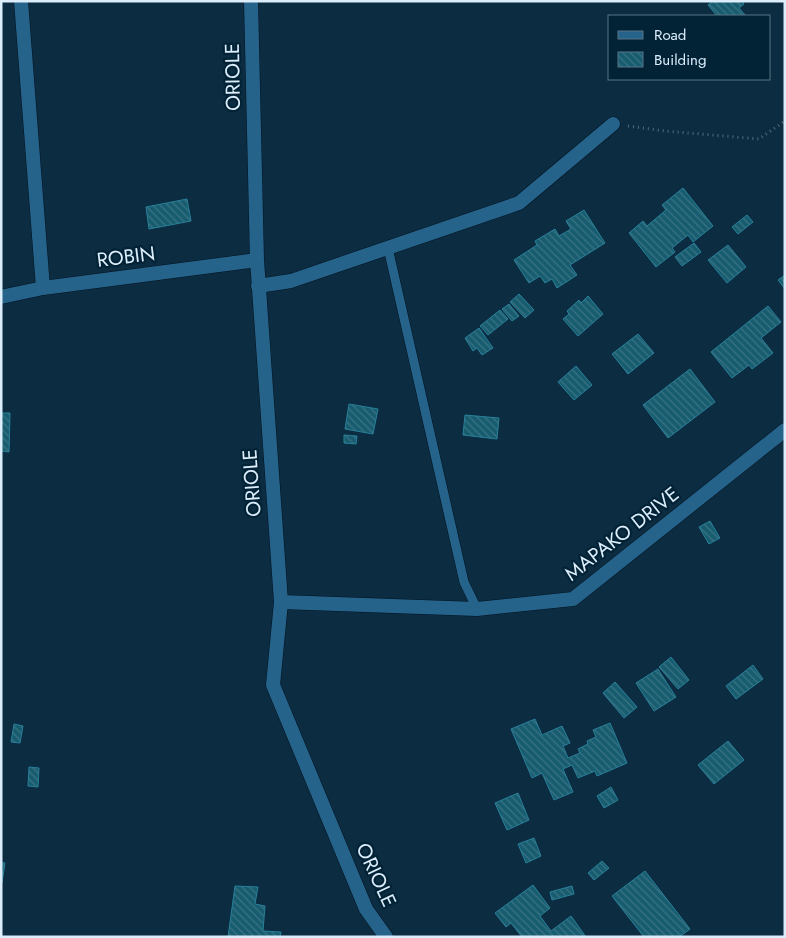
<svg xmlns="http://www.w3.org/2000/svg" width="786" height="938" font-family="Jost,sans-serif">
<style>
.building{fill:url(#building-back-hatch);stroke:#28809a}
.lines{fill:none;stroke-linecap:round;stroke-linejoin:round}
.service-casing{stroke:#031320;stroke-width:10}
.minor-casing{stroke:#031320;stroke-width:15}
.path{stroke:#516c7f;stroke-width:3;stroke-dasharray:1 4;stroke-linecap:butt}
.service{stroke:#26638b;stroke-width:9}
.minor{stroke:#26638b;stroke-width:14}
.labels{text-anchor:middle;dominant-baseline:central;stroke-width:4.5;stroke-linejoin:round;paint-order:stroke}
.street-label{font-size:20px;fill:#dceefc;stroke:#022236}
</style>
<defs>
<pattern id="building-back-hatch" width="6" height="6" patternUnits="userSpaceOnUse" patternTransform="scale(1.25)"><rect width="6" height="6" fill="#185c6f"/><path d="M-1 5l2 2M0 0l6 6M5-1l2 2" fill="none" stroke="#397484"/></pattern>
</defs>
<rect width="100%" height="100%" fill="#0c2c41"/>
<path class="building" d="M713,1h29l2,3 -5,4 7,8h-29l-9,-11z
M683,188l30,38 -20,16 -5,-7 -16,13 3,4 -19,15 -27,-34 14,-12 4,5 19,-16 -4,-5z
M187,199l4,22 -42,8 -3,-22z
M584,210l21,33 -35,22 7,10 -20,13 -5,-9 -7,4 -5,-7 -11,7 -15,-23 23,-15 -2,-4 20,-12 4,7 12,-7 -5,-8z
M747,215l6,7 -15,12 -6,-7z
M694,243l7,9 -19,14 -7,-9z
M728,245l18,22 -19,16 -19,-23z
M785,275v14l-7,-9z
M519,294l15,16 -9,8 -15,-16z
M588,296l15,18 -25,22 -15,-17 6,-5 -2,-3 12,-11 2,3z
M509,304l10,12 -7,5 -10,-12z
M768,306l13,16 -20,16 12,15 -21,16 -3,-4 -17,13 -21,-26z
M500,310l8,9 -20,16 -8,-9z
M479,328l14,20 -11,7 -5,-7 -4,3 -8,-13z
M638,334l16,19 -26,21 -16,-20z
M576,366l16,19 -18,15 -16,-18z
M690,369l25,33 -47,36 -25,-33z
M349,404l29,5 -5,25 -28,-5z
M1,413h9l-1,39 -8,-1z
M465,415l34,3 -2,21 -34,-4z
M344,435l13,1 -1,8 -12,-1z
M710,521l10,17 -11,6 -10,-17z
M671,657l18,23 -11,9 -19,-22z
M753,665l10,14 -27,20 -10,-13z
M658,669l18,28 -22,14 -18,-28z
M615,682l22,25 -13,11 -21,-25z
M535,719l7,16 20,-9 8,17 -7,3 5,12 12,-5 -2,-4 10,-5 -1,-3 9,-4 -3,-7 17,-7 17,40 -30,13 -2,-5 -17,7 -6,-13 -9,4 10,23 -19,8 -12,-27 -10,5 -21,-49z
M14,724l9,2 -3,17 -9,-1z
M728,741l16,19 -30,24 -16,-19z
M29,767l10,1 -1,19 -10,-1z
M611,787l7,13 -14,8 -7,-12z
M518,793l11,27 -22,10 -12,-27z
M534,838l7,18 -15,7 -8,-19z
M602,861l7,7 -15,12 -6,-7z
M1,862l4,1 -3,20h-1z
M645,871l45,58 -11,8h-35l-32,-41z
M533,885l17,23 -10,8 11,15 20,-15 15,21h-64l-11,-14 -5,4 -11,-14z
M235,886l23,1 -3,17 10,2 -2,25 18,1 -1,5h-52z
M572,886l2,8 -22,6 -2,-8z"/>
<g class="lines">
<g class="service-casing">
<path id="service" d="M388,248l76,334 13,27"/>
</g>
<g class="minor-casing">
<path id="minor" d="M21,1l22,287
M251,1l6,259 24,342 -8,83 93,224 20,28
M258,286l33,-5 228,-78 94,-79
M1,297l42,-9 214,-28
M281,602l196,7 96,-10 212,-169"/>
</g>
<path class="path" d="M628,126l37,5 94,8 26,-18"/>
<use href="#service" class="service"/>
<use href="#minor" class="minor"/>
</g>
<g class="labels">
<g class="street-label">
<text transform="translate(233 77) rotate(-91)">ORIOLE</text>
<text transform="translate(126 257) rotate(-7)">ROBIN</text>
<text transform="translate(252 483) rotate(-94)">ORIOLE</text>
<text transform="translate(622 534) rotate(-38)">MAPAKO DRIVE</text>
<text transform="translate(376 875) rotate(65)">ORIOLE</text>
</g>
</g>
<rect width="786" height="938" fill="none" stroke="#dceefc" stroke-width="5"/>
<rect x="608" y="15" width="162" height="65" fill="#022236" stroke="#597485"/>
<rect x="618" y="31" width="25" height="8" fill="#26638b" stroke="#597485"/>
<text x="654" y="40" font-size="15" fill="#dceefc">Road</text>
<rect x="618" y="52" width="25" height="15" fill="url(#building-back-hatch)" stroke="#597485"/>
<text x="654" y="65" font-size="15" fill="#dceefc">Building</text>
</svg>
